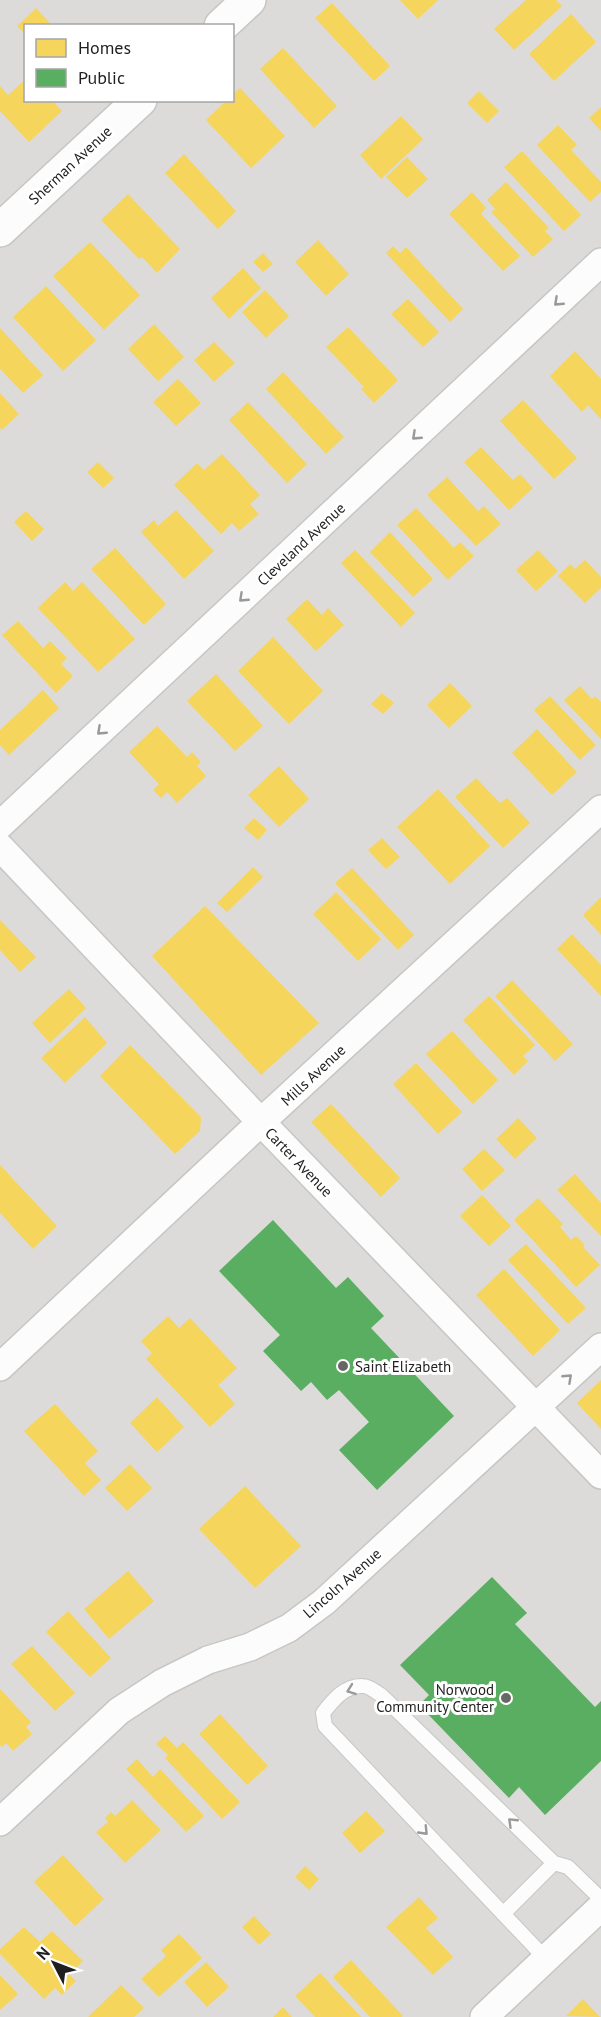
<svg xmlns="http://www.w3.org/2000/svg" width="601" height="2017" font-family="'PT Sans',sans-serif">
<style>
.residential{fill:#dcdbd9;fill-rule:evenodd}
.homes{fill:#f6d55c}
.public{fill:#5aae61}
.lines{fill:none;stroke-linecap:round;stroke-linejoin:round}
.service-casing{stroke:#c6c6c4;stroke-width:16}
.minor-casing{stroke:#c6c6c4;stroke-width:30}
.tertiary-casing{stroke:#c6c6c4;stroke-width:36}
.service{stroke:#fcfcfc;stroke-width:14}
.minor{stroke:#fcfcfc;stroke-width:27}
.tertiary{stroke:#fcfcfc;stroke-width:33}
.oneway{stroke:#999}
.poi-dot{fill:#676765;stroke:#fff;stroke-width:2}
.labels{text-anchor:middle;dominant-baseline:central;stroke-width:6;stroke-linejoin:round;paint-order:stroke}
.street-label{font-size:15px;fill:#1f1f1f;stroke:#fff}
.poi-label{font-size:15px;fill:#1f1f1f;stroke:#fff;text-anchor:start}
</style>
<rect width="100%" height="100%" fill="#edece8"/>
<path class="residential" d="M0,0h601v2017h-601zM26,26h206v74h-206z"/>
<path class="homes" d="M400,0h38l-20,19z
M526,0h30l6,6 -48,44 -20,-21z
M332,3l58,63 -16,15 -59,-63z
M36,8l17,18h-27v9l-9,-9z
M571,14l25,28 -42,39 -25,-27z
M283,48l54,58 -23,22 -54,-59z
M26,79v21h26l10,11 -33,31 -29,-31v-25l8,9z
M240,88l45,48 -34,32 -45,-48 21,-20h5v-5z
M479,91l20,20 -12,12 -20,-20z
M601,107v24l-12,-13z
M401,116l22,23 -42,40 -21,-24z
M558,125l19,20 -6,5 30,32v10l-11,10 -53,-57z
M522,151l59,64 -17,16 -60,-64z
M184,154l52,57 -18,18 -53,-56z
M407,157l21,22 -21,19 -21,-21z
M506,182l43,46 -4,3 8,8 -20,18 -42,-45 4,-3 -8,-9z
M472,192l14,16 -5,6 39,42 -17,15 -54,-57z
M128,194l52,55 -23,24 -15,-16 -3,2 -38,-39z
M318,240l31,34 -23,22 -31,-34z
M90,242l50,53 -36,35 -51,-54z
M393,246l7,7 6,-6 57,62 -13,13 -64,-69z
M263,253l10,11 -10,8 -10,-10z
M243,268l18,20 -32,31 -18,-21z
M46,286l50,54 -33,31 -50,-54z
M265,290l24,26 -23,22 -24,-26z
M408,299l31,33 -16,15 -32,-33z
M154,324l30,33 -26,24 -30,-32z
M348,327l50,53 -24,23 -13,-14 3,-2 -38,-40z
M0,328l43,47 -20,18 -23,-24z
M214,342l21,21 -21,19 -20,-22z
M575,351l26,28v40l-13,-14 -6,7 -32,-36z
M283,372l61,65 -18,17 -60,-65z
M178,379l23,24 -25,23 -23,-24z
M0,393l19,21 -17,16 -2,-2z
M523,400l54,58 -23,21 -54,-58z
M248,402l59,62 -20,19 -58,-63z
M481,447l32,33 7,-6 13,14 -24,22 -45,-48z
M222,454l38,41 -10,9 9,10 -20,17 -7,-8 -11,11 -47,-49 23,-22 7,7z
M98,462l16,16 -11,10 -16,-16z
M447,477l31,34 6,-5 17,18 -25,22 -49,-51z
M416,508l38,40 6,-6 14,14 -26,24 -51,-55z
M176,510l38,41 -30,28 -43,-47 13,-12 4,6z
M26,511l18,18 -12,12 -18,-19z
M390,532l43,47 -20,18 -43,-45z
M115,548l51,56 -22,21 -53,-56z
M355,550l60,63 -14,14 -60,-64z
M538,550l20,21 -22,20 -20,-21z
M585,560l16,17v11l-16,15 -27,-27 12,-12 5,5z
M65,582l8,9 9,-9 53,57 -37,33 -60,-64z
M307,599l15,16 6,-7 16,17 -28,26 -30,-32z
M18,621l25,27 7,-7 17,17 -6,6 12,12 -17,17 -54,-58z
M273,637l50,54 -34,33 -51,-53z
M216,674l47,52 -28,25 -48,-50z
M450,683l22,23 -23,22 -22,-23z
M580,686l12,13 3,-3 6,6v37l-37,-39z
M43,690l16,18 -50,47 -9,-10v-15z
M382,693l12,10 -11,11 -12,-10z
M550,696l46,49 -16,15 -46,-50z
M157,726l30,31 5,-5 9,10 -4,4 9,10 -29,27 -10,-11 -6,6 -8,-8 6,-6 -30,-32z
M537,729l40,43 -25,23 -40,-42z
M279,766l30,33 -30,28 -31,-32z
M476,778l24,25 7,-5 23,25 -27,25 -48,-51z
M438,789l52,57 -40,38 -53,-57z
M254,818l13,12 -9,10 -14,-12z
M382,838l18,19 -14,12 -18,-19z
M253,867l10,10 -36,35 -10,-9z
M352,868l62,67 -16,15 -63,-67z
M336,892l45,47 -23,22 -45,-47z
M601,897v38l-18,-20z
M205,906l114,117 -58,52 -109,-119z
M0,920l36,37 -16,15 -20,-22z
M572,934l29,31v31l-44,-47z
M512,980l61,64 -18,17 -60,-65z
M69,989l17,19 -36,35 -18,-20z
M489,996l46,49 -12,11 5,5 -14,14 -51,-55z
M85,1017l22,26 -42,40 -24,-25z
M452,1031l46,49 -25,24 -47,-50z
M130,1045l71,72 -1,14 -25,23 -75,-78z
M416,1063l46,49 -24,22 -45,-50z
M331,1104l69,74 -19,19 -70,-75z
M518,1118l19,20 -22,21 -19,-20z
M484,1149l21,21 -23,21 -20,-22z
M0,1165l57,61 -24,23 -33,-36z
M575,1174l26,29v33l-44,-46z
M482,1195l29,31 -22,20 -29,-30z
M538,1198l25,26 -3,3 11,13 5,-4 9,9 -2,2 17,18 -24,22 -62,-67z
M526,1244l60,64 -18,16 -60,-64z
M504,1269l56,61 -27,26 -57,-61z
M168,1316l11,12 11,-10 47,50 -19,17 17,19 -25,23 -64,-68 6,-6 -11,-12z
M601,1380v49l-24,-26z
M157,1397l27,30 -27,25 -27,-29z
M55,1404l43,47 -13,12 16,17 -17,16 -60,-65z
M130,1464l22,24 -25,23 -22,-23z
M245,1486l56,60 -46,42 -56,-59z
M128,1571l26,30 -45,38 -25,-30z
M68,1611l43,47 -21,19 -44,-45z
M32,1646l43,47 -20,18 -44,-47z
M0,1689l31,33 -5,5 6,7 -19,17 -7,-8 -4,4 -2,-2z
M220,1714l48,52 -21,19 -48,-51z
M165,1736l12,12 6,-6 57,60 -18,17 -57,-61 3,-3 -12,-11z
M137,1759l16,18 7,-8 44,47 -18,16 -60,-63z
M132,1800l29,30 -36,33 -29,-31 12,-10 -3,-4 6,-6 4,4z
M366,1811l19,20 -25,22 -18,-20z
M63,1855l41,44 -29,27 -41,-44z
M305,1866l14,13 -10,11 -14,-13z
M419,1897l19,21 -12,10 27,29 -20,18 -47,-48z
M254,1916l17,18 -12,11 -17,-18z
M24,1927l16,15 12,-11 31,30 -14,13 7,7 -14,14 -7,-7 -11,11 -44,-45v-5z
M179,1934l23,24 -43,39 -18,-18 25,-23 -5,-6z
M351,1960l52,56 -2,1h-31l-37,-40z
M206,1962l23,25 -22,20 -23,-25z
M320,1973l41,44h-46l-20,-21z
M0,1975l18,19 -18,16z
M121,1985l23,23 -10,9h-46z
M583,1999l17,18 -34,-1z
M283,2007l9,10h-19z"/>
<path class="public" d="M273,1220l63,68 12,-11 36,39 -13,12 83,88 -77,74 -38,-40 30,-28 -30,-32 -12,10 -16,-18 -10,9 -38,-40 17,-16 -61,-64z
M492,1577l35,36 -12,11 80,83 6,-6v60l-56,54 -26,-28 -10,11 -90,-93 10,-10 -29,-30z"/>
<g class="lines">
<g class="service-casing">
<path id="service" d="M503,1914l51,-51
M546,1959l-221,-233 -2,-13c10,-13 22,-28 40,-27 6,0 13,6 18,9l173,168 14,4 33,32"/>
</g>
<g class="minor-casing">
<path id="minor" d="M0,825l601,-563
M0,847l261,275 340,353
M0,1367l261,-245 340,-313
M0,1822l119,-111 43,-28 46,-23 42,-13 39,-19 35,-26 277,-255
M484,2017l117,-110"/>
</g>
<g class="tertiary-casing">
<path id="tertiary" d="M221,26l28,-26
M0,230l140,-130"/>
</g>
<use href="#service" class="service"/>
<use href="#minor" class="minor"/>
<use href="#tertiary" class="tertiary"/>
</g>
<defs><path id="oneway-chevron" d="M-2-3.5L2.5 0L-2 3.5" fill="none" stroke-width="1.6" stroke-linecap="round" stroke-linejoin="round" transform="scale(1.5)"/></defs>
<g class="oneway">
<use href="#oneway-chevron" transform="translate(558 302) rotate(137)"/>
<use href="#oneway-chevron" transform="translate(416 436) rotate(137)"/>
<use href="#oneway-chevron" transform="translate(243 598) rotate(137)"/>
<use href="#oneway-chevron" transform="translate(101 731) rotate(137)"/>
<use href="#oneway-chevron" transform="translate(568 1378) rotate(-43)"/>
<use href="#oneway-chevron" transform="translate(351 1690) rotate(160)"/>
<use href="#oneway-chevron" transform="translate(512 1822) rotate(-136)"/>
<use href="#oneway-chevron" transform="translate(424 1831) rotate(46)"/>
</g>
<g class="poi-dot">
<circle cx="343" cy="1366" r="6"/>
<circle cx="506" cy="1698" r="6"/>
</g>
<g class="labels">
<g class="street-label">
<text transform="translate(70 165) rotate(-43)">Sherman Avenue</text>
<text transform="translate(301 544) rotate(-43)">Cleveland Avenue</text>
<text transform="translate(313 1075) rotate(-43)">Mills Avenue</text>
<text transform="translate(299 1162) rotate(46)">Carter Avenue</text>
<text transform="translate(342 1583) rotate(-41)">Lincoln Avenue</text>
</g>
<g class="poi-label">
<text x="355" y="1366">Saint Elizabeth</text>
<text x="494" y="1689" text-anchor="end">Norwood<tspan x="494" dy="17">Community Center</tspan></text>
</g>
</g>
<rect x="24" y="24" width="210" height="78" fill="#ffffff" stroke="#a5a5a5" stroke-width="1.5"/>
<rect x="36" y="39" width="30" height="18" fill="#f6d55c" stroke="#a5a5a5" stroke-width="1.5"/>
<text x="78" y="54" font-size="18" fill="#1f1f1f">Homes</text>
<rect x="36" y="69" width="30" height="18" fill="#5aae61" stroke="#a5a5a5" stroke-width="1.5"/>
<text x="78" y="84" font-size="18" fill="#1f1f1f">Public</text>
<g transform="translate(54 1963) rotate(312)" stroke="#ffffff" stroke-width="4.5" paint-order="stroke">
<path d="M0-4.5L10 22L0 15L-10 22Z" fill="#1f1f1f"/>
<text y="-9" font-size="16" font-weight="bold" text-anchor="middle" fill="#1f1f1f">N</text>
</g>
</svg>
